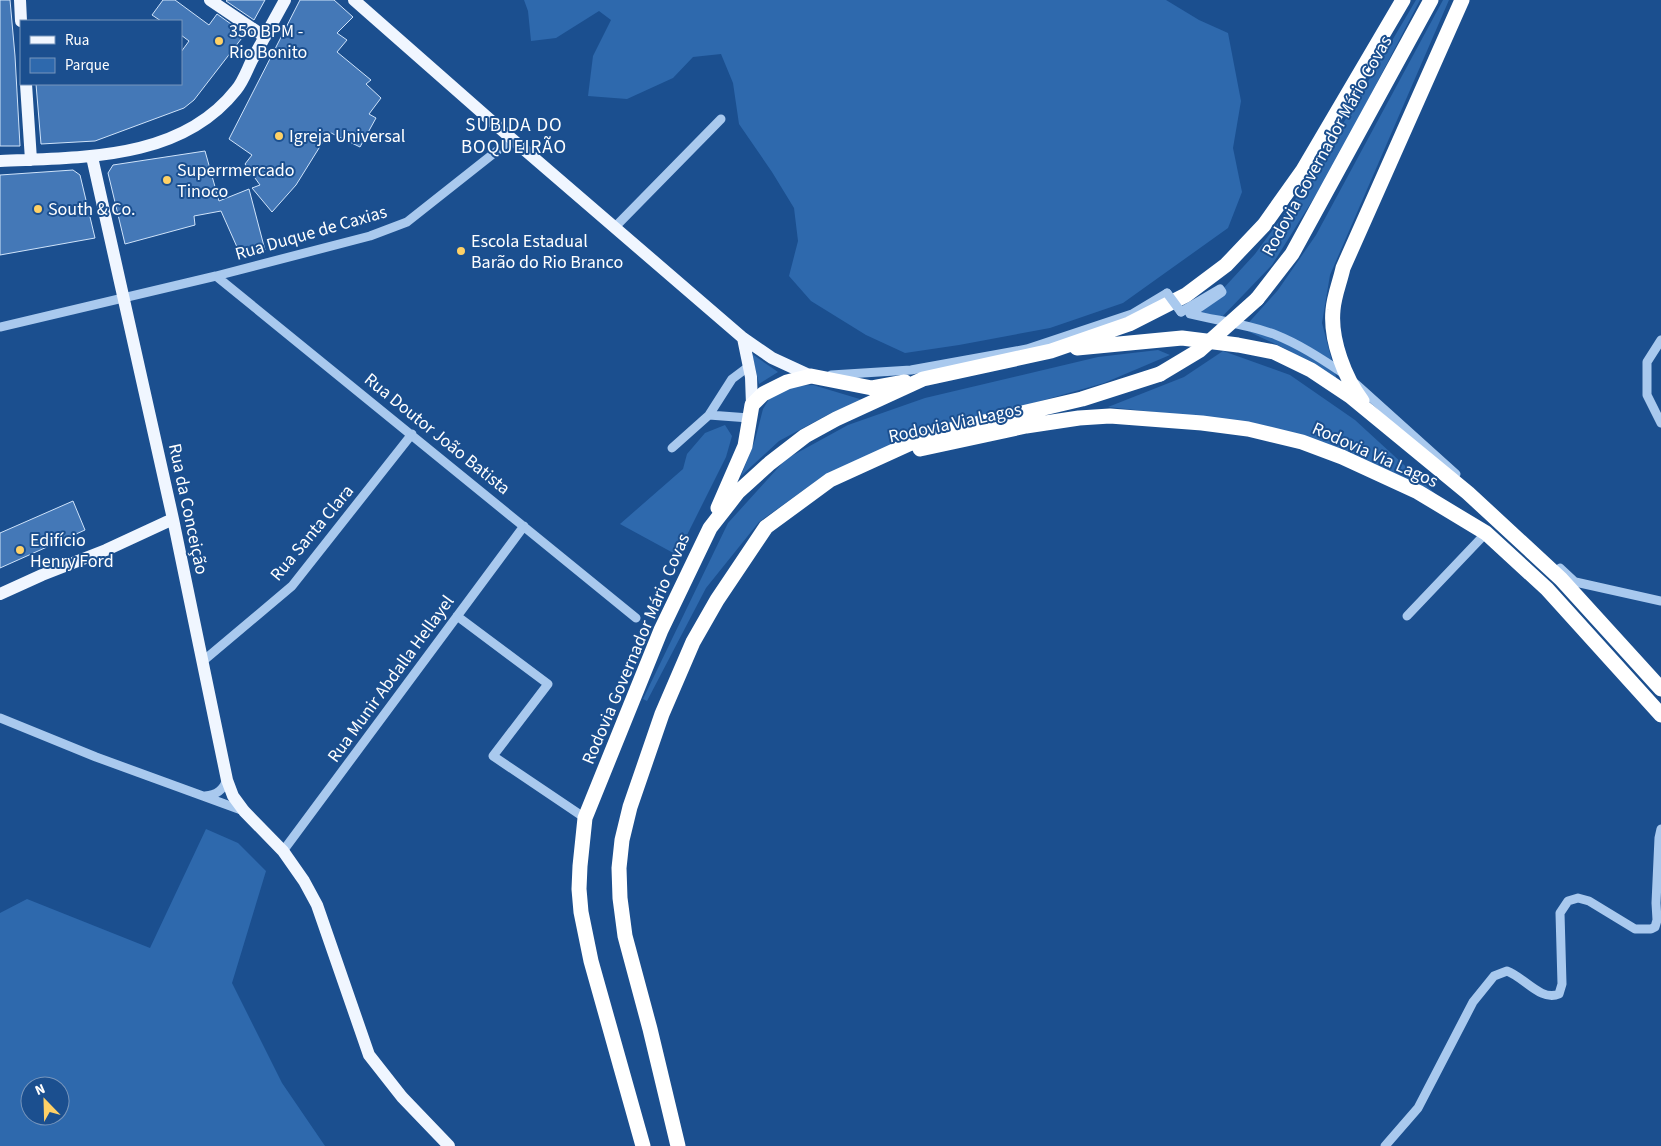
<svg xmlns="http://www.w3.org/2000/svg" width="1661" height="1146" font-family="'Source Sans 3',sans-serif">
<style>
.green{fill:#2e69ad;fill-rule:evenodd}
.building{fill:#4478b7;stroke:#cfe3fa}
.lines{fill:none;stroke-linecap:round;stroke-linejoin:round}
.minor{stroke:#a9c9ee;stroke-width:9}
.major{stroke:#f0f6ff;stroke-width:12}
.highway{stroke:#fff;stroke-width:15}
.minor-bridge{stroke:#a9c9ee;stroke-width:9}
.highway-bridge{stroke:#fff;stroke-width:15}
.poi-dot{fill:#ffd166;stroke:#1b4f8f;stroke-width:2}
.labels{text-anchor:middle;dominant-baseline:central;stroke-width:4;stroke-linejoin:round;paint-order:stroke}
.poi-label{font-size:18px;fill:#fff;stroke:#1b4f8f;text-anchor:start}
.street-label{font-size:18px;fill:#fff;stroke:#1b4f8f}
.neighbourhood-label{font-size:19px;letter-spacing:1px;fill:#fff;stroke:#1b4f8f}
</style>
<rect width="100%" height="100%" fill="#1b4f8f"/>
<path class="green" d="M524,0h642l33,20 29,13 13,68 -8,47 9,44 -14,36 -105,75 -73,25 -91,17 -54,8 -39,-18 -55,-34 -22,-25 9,-35 -4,-33 -22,-36 -33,-48 -6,-41 -12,-29 -28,3 -20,21 -46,21 -39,-3 5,-40 18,-36 -12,-9 -43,27 -25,3 -3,-30z
M1416,0h4l-88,169 -60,96 -53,55 -21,-4 57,-62 57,-78z
M1443,0h6l-119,275 -8,48 16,61 -50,-34 -45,-21 35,-39 38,-55z
M1158,350l12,5 -66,28 -191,54 -87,37 -67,48 -53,66 -59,113 -4,-2 85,-176 58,-64 62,-34 77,-27 173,-41z
M1223,351l67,24 65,45 85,78 -202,-77 -130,-14 76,-30z
M752,354l26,18 -19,12z
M813,385l50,15 -32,13 -52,28 -38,35 14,-36 8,-31 9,-15 19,-8z
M725,425l7,11 -6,21 -49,98 -57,-31 63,-55 4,-15 18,-21z
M206,829l32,14 28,28 -34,112 50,100 43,63h-325v-233l27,-14 123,49zM30,1086h30v30h-30z"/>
<path class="building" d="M0,0h10l5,56 5,90h-20z
M163,0h12l34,25 8,-11 28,20 -51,66 -10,8 -89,33 -54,3 -5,-60h145v-32l8,-11 -8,-6v-14h-20l-9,-6z
M227,0h38l-11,20 -28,-19z
M300,0h34l19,17 -16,16 10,7 -10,12 34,28 -5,4 15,14 -12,16 7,4 -16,29 -31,-15 -33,53 -24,27 -20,-24 8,-3 -15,-21 7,-9 -23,-16z
M205,151l14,50 30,-12 16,61 -24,6 -20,-45 -27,5 1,9 -70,19 -17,-71 5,-8z
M73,170l7,5 15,63 -95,17v-80z
M73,501l12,29 -85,38v-35z"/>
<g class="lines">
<path class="minor" d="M615,227l106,-108
M216,276l420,342
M1181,312l39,-23 2,3 -32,22c28,7 58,10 86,21 25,10 47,25 70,40
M0,327l216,-51 154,-40 37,-14 105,-83
M1661,340l-14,22v33l14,28
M831,375l80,-5 116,-21 105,-35 35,-21
M1356,384l100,90
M709,415l40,3
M672,448l37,-33 23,-36 16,-12
M1560,568l15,14
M1571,581l90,20
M457,616l91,68 -55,72 92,62
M1407,616l79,-83
M203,661l89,-75 120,-152
M0,718l96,39 148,54
M205,796c12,-1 18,-6 22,-16
M283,851l241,-325
M1385,1146l33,-38 55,-106 21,-26 13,-5c17,6 34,31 52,23l3,-10 -2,-71 8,-12 10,-3 11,3 46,28h16l4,-2 2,-7 -1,-17 3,-65 2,-9"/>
<path class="major" d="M20,0l1,21
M210,0l55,37
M354,0l158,139 231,199 29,20 39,18
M26,84l5,76
M92,157l81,362 54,261 6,16 11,15 39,40 21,30 13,24 52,150 33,42 47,49
M0,161c81,-4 180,0 236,-71 7,-8 11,-20 16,-30 11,-20 22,-40 33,-60
M743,338l8,39 1,28
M0,594l42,-19 64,-25 67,-31"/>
<path class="highway" d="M1257,299l35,-45 139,-254
M1077,348l105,-10 56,7 36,7 37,18 39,26 118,97 93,86 100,110
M1362,401c-17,-23 -32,-61 -29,-91 1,-14 7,-28 10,-42l119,-268
M920,449l106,-23 53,-8 31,-2 92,7 46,6 54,13 40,15 76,35 68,41 61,56 114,126
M718,508l27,-62 7,-41 11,-11 24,-12 24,-6 61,12 33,-6
M643,1146l-52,-185 -10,-49 -2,-23 1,-23 5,-48 76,-188 49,-102 28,-36 32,-29 35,-27 31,-17 87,-40 128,-28 78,-27 57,-29 40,-30 38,-40 39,-55 100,-170
M678,1146l-28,-117 -25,-93 -5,-38 -1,-30 3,-28 8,-33 32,-93 31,-72 24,-42 49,-73 64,-47 79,-36 37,-13 136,-32 78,-25"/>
<path class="minor-bridge" d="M1167,293l14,19"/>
<path class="highway-bridge" d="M1160,374l40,-24 57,-51"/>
</g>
<g class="poi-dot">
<circle cx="219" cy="41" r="5"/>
<circle cx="279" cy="136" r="5"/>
<circle cx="167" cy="180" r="5"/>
<circle cx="38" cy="209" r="5"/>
<circle cx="461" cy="251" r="5"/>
<circle cx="20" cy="550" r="5"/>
</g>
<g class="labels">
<g class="poi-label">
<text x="229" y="31">35o BPM -<tspan x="229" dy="21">Rio Bonito</tspan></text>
<text x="289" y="136">Igreja Universal</text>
<text x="177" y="170">Superrmercado<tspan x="177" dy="21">Tinoco</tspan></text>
<text x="48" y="209">South &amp; Co.</text>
<text x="471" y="241">Escola Estadual<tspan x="471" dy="21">Barão do Rio Branco</tspan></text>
<text x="30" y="540">Edifício<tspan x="30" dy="21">Henry Ford</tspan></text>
</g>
<g class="street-label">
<text transform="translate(1327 146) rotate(-61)">Rodovia Governador Mário Covas</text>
<text transform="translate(311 233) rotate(-16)">Rua Duque de Caxias</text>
<text transform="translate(955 423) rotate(-12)">Rodovia Via Lagos</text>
<text transform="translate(437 434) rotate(39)">Rua Doutor João Batista</text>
<text transform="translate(1375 455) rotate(24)">Rodovia Via Lagos</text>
<text transform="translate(188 509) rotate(78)">Rua da Conceição</text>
<text transform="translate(312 533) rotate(-50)">Rua Santa Clara</text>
<text transform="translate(636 649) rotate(-67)">Rodovia Governador Mário Covas</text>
<text transform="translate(391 679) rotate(-54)">Rua Munir Abdalla Hellayel</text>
</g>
<g class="neighbourhood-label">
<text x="514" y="125">SUBIDA DO<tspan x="514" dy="22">BOQUEIRÃO</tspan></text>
</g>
</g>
<rect x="20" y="20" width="162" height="65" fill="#1b4f8f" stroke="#7695bc"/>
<rect x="30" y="36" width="25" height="8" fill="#f0f6ff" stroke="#7695bc"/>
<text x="65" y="45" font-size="15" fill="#ffffff">Rua</text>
<rect x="30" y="58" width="25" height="15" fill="#2e69ad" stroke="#7695bc"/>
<text x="65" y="70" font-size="15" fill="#ffffff">Parque</text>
<g transform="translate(45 1101) rotate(337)"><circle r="24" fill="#1b4f8f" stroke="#7695bc"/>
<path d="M0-4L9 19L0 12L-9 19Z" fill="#ffd166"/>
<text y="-8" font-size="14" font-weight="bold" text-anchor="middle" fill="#ffffff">N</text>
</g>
</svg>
